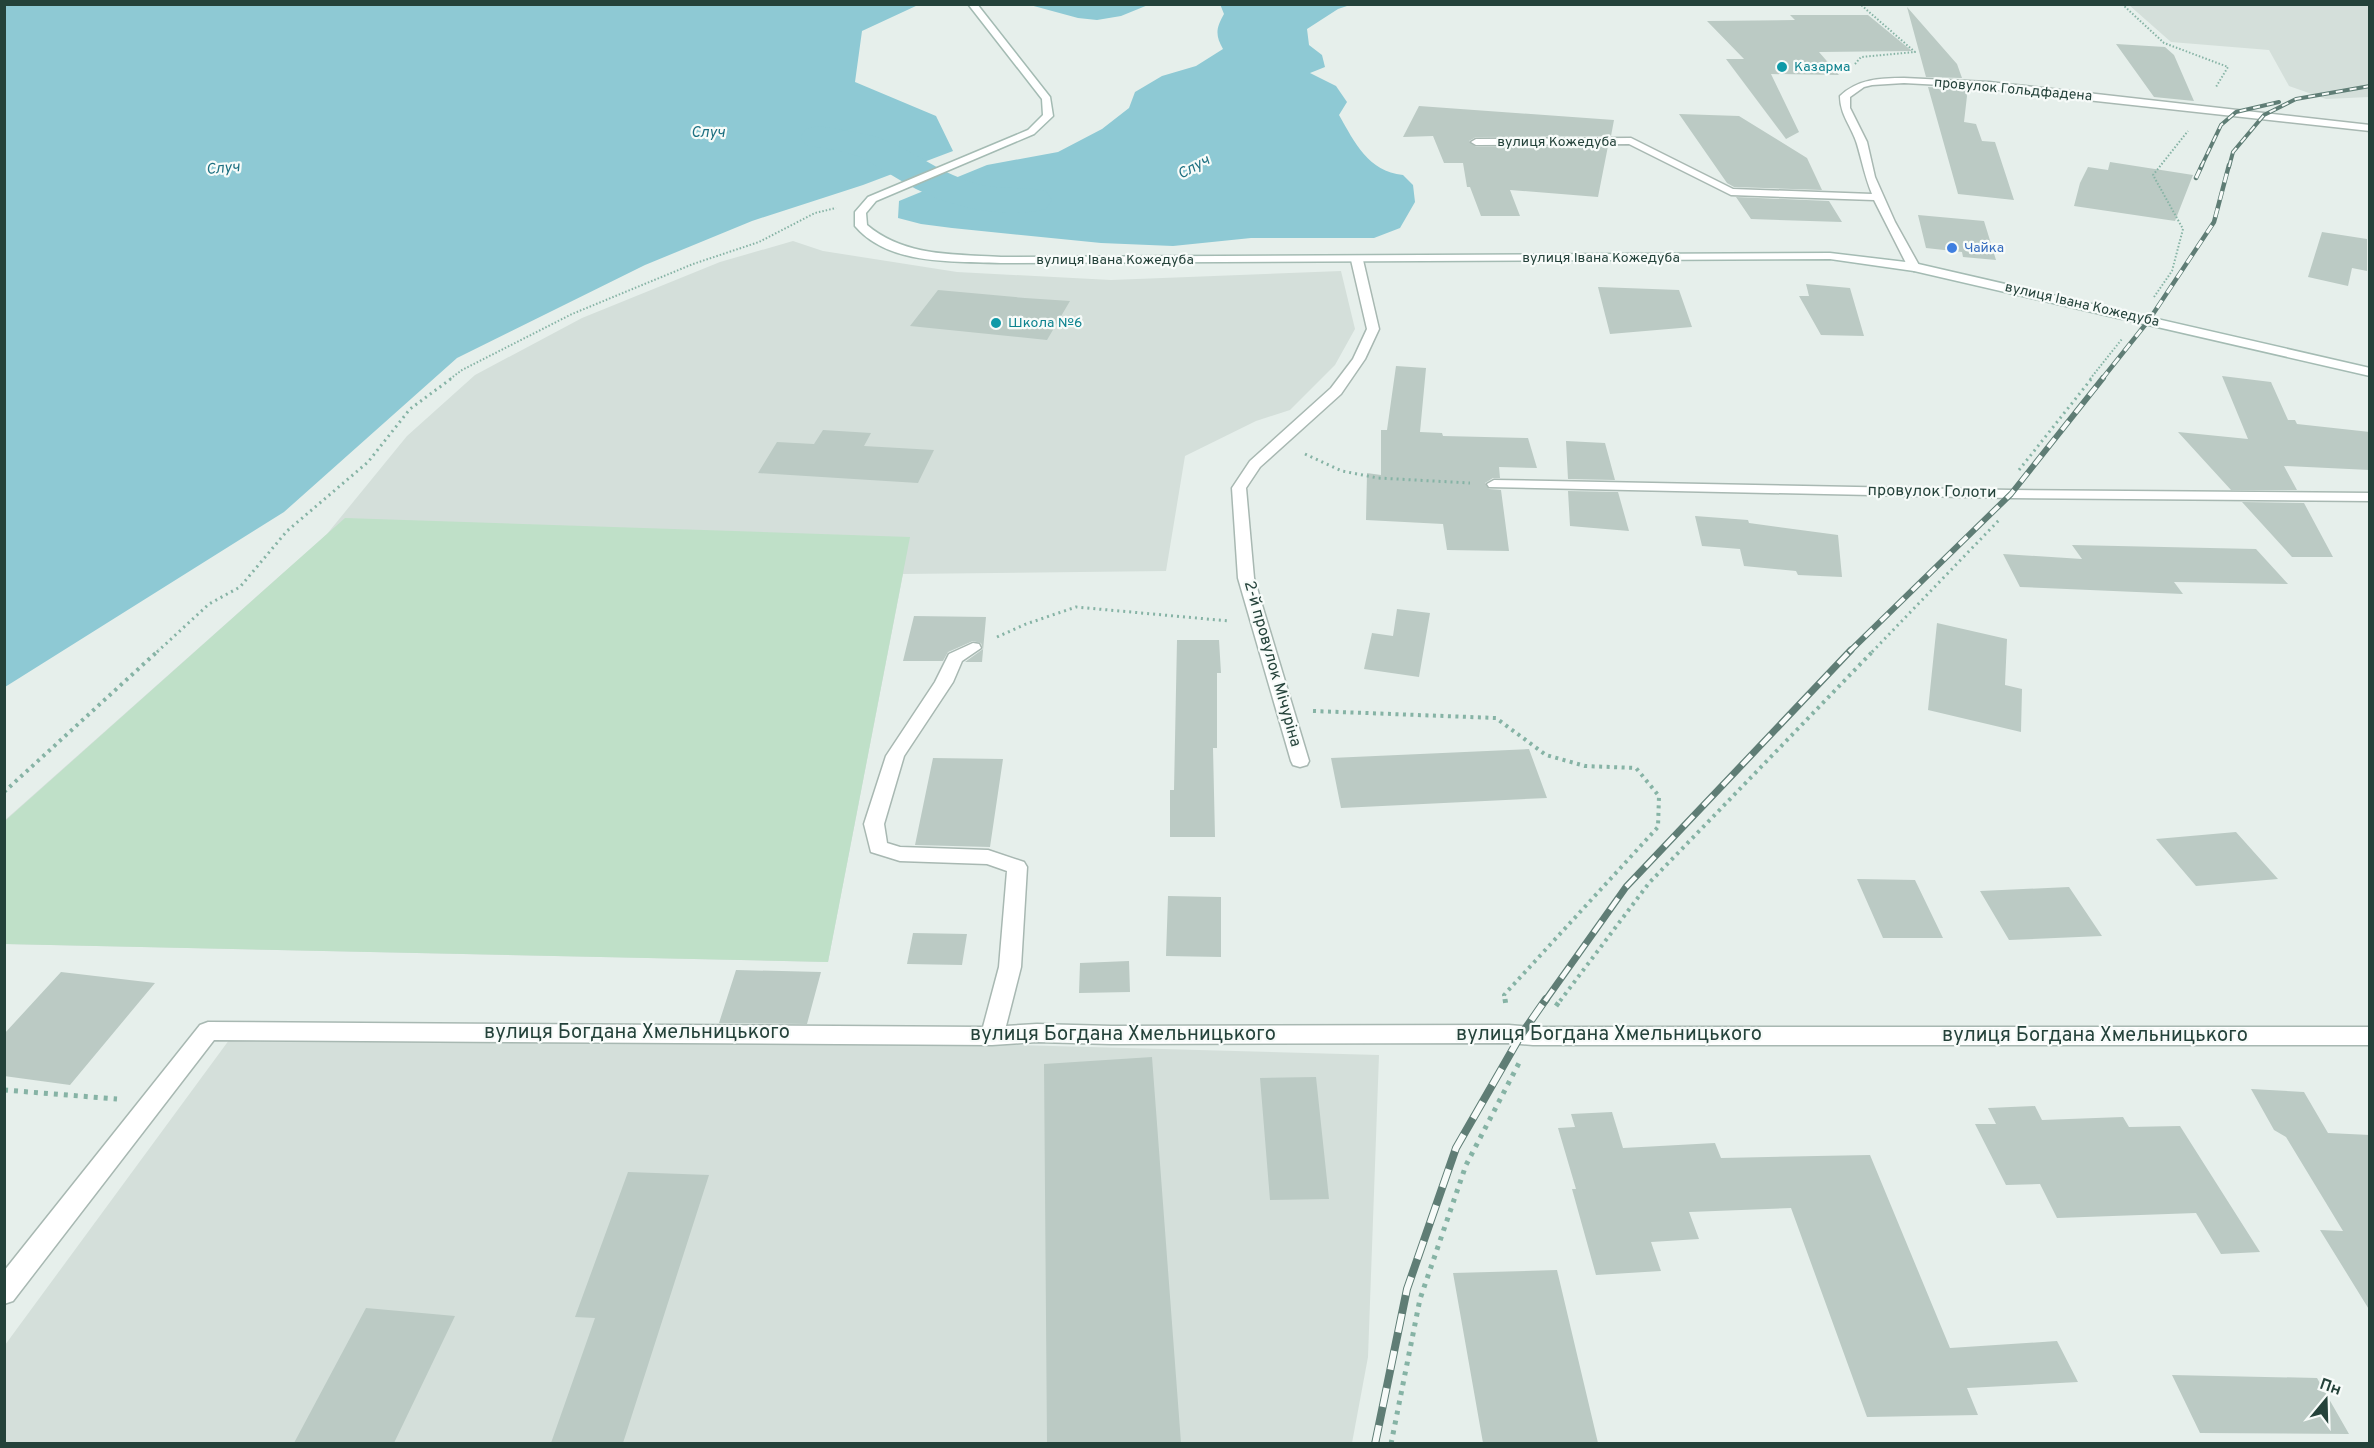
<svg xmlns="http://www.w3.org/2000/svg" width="2374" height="1448" font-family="Overpass,sans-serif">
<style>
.built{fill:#d4dfda}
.green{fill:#bfe0c8}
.water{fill:#8ec9d4}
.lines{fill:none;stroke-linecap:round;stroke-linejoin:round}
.river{fill:#8ec9d4;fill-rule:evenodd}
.building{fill:#bbcac4}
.street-casing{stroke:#a8b8b2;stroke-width:3}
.secondary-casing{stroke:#a4bbb3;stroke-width:3}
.path-far3{stroke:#86b3a5;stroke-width:2;stroke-dasharray:1.5 2;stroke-linecap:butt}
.path-far2{stroke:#86b3a5;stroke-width:3;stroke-dasharray:2 4;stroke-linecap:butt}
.path-far1{stroke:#86b3a5;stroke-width:4;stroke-dasharray:3 4.5;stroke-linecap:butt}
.path{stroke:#86b3a5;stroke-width:5;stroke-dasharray:4 6;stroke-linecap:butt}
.street{fill:#fff;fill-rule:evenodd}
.secondary{fill:#fff;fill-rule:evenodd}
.rail-far4-casing{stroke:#5f7d75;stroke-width:4}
.rail-far3-casing{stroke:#5f7d75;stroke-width:4.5}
.rail-far2-casing{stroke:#5f7d75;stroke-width:6}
.rail-far1-casing{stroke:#5f7d75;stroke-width:7}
.rail-casing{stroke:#5f7d75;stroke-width:8}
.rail-far4{stroke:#f7fbf9;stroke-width:2;stroke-dasharray:7;stroke-linecap:butt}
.rail-far3{stroke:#f7fbf9;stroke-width:3;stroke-dasharray:9;stroke-linecap:butt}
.rail-far2{stroke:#f7fbf9;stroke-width:4;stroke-dasharray:11;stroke-linecap:butt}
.rail-far1{stroke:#f7fbf9;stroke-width:4.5;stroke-dasharray:14;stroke-linecap:butt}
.rail{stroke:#f7fbf9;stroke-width:6;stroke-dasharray:19;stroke-linecap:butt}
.culture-dot{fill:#0f9aa8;stroke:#f7fbf9;stroke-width:2}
.shop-dot{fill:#3f7fe0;stroke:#f7fbf9;stroke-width:2}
.labels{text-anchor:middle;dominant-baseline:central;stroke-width:4.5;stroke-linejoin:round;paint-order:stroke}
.far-culture-label{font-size:14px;fill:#0d838f;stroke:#f7fbf9;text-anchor:start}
.far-street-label{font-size:14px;fill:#24423a;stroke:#f7fbf9}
.far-shop-label{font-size:14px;fill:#366cbe;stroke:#f7fbf9;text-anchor:start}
.far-water-label{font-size:15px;font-style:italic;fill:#1c6f80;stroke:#f7fbf9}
.street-label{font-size:16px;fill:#24423a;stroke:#f7fbf9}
.near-street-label{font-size:20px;fill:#24423a;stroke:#f7fbf9}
</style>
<rect width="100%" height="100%" fill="#e6efeb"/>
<path class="built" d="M2129,5h240v92l-43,2 -37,-13 -20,-36 -98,-8z
M793,241l30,10 134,21 154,8 230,-9 14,58 -20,36 -45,45 -34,11 -71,35 -19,115 -263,3 -75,388 -823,-18 -1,-123 323,-287 80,-98 68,-61 107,-57 138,-56z
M232,1036l603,4 544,15 -11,302 -16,86 -1347,1v-99z"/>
<path class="green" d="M345,518l565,19 -82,425 -823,-18v-123z"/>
<path class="water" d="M5,4l913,1 -56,26 -7,51 81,34 17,35 -90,34 -111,36 -107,44 -188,93 -173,154 -279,175z
M1220,4l130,1 -12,4 -31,20 2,16 13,10 3,12 -15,6 26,13 11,16 -8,13c16,28 29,56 64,60l10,10 2,17 -15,26 -26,10h-123l-78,8 -72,-3 -149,-15 -31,-4 -23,-6 1,-17 88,-36 71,-13 44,-23 27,-21 6,-16 27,-16 34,-10 27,-17c-8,-14 -7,-21 1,-35z
M1030,5h118l-27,11 -24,4 -19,-2z"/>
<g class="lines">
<path class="river" d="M819,126c20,4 44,6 63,13 34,13 61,36 96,45 23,6 46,2 68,7l6,9 -6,9c-41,10 -92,-1 -130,-20 -19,-10 -37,-22 -56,-32 -16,-7 -37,-8 -54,-12l-6,-8 6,-8z"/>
</g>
<path class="building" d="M1907,7l50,57 5,14 -36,-1z
M1790,15h78l44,36 -93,1 20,23 -68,-1 28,58 -13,7 -60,-80h18l-37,-38 88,-1z
M2116,44l49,3 9,8 20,46 -40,-4z
M1928,87l37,2 2,7 -3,26 12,2 6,17 13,1 19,58 -56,-6z
M1419,106l195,14 -3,16 -135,1 -7,4 7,6 132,-1 -10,51 -88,-7 10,26h-39l-11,-29h-3l-4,-24h-19l-11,-27 -30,1z
M1679,114l60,2 68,42 15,32 -88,-3 -7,-4z
M2110,162l83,13 -18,46 -101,-15 6,-23 8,-16 20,3z
M1736,197l93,4 13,21 -91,-3z
M1918,215l66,6 12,39 -33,-3 -1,-5 -36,-4z
M2322,232l45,7v32l-15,-3 -4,18 -40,-9z
M1806,284l44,4 14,48 -43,-1 -22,-39h10z
M1598,287l81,3 13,37 -82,7z
M938,290l87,8 45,3 -23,39 -137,-14z
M1396,366l30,2 -6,64 22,1 1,3 85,2 9,30 -38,-1 1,11h-7l-8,5 4,6 12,1 8,61 -62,-1 -4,-26 -77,-4 1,-47 14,2v-45h6z
M2222,376l49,6 17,38h7l2,4 73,8v38l-86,-4 13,24h-66l-53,-58 70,7z
M823,430l48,3 -7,13 70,4 -16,33 -160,-10 19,-31 37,2z
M1566,441l39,2 10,37 -47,-1z
M1568,491l50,1 11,39 -59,-5z
M2242,502l62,1 29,54h-41z
M1695,516l53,4 1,3 89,12 4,42 -44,-2 -2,-4 -52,-5 -4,-17 -38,-3z
M2072,545l184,4 32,35 -114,-2 9,12 -163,-7 -17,-33 79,5z
M1397,609l33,4 -11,64 -55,-8 8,-36 21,3z
M914,616l72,1 -4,45h-17l18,-13 -2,-6 -8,-2 -25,11 -5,9h-40z
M1937,623l70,16 -2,46 17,4 -1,43 -93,-22z
M1177,640h42l2,33h-4v75h-4l2,89h-45v-47h4z
M1529,749l18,49 -206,10 -10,-50z
M933,758l70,1 -13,88 -75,-2z
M2236,832l42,47 -82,7 -40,-47z
M1857,879l58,1 28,58h-60z
M2069,887l33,49 -93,4 -29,-49z
M1168,896l53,1v60l-55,-1z
M913,933l54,1 -5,31 -55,-1z
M1129,961l1,31 -51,1 1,-30z
M736,970l85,2 -14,52 -88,-1z
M61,972l94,11 -85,102 -66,-9v-42z
M1152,1057l29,386h-134l-3,-379z
M1316,1077l13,122 -59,1 -10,-122z
M2251,1089l53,3 24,41 42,2v176l-50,-81 23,1 -57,-94 -12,-7z
M2035,1106l7,14 81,-3 6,10 51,-1 80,126 -39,2 -25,-41 -139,5 -17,-34 -34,1 -31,-61h21l-8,-16z
M1612,1112l11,36 92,-5 6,15 149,-3 80,193 107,-7 21,41 -111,6 11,27 -111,2 -76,-209 -102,4 10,27 -48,3 10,29 -65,4 -24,-86h4l-18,-61 17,-1 -4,-13z
M628,1172l81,3 -86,268h-72l44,-125 -20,-1z
M1557,1270l41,173h-115l-30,-170z
M366,1308l89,8 -61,127h-100z
M2172,1375l145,3 32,56 -149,-1z"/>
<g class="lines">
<g class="street-casing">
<path id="street" d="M1904,78l85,4 381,43v6l-410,-45 -56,-3 -32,2 -8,2 -14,10v11l17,34 8,35 20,45 25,45 -6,4 -6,-4 -34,-67 -143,-5 -102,-51 -153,1 -5,-3 5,-3 155,-1 102,51 139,5c-7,-17 -10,-33 -15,-50 -5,-17 -17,-29 -17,-48 18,-17 40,-18 64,-18z
M1357,257l6,3 16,69 -14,30 -24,35 -81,73 -14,21 8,90 55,183 -2,4 -7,2 -7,-2 -2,-4 -53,-183 -6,-90 18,-27 81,-73 22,-29 14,-30 -16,-69z
M1494,480l517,10 359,3v8l-359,-3 -522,-11 -2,-3z
M973,643l6,1 2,4 -19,13 -9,21 -49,74 -20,68 3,19 13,4 88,3 36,12 3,5 -6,100 -15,59 31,-2 74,2 398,-1 24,2h837v18h-837l-24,-2 -398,1 -74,-2 -45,3 -778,-5 -201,261 -9,3v-33l196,-246 8,-3 775,5 16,-60 8,-96 -20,-7 -87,-3 -29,-9 -7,-28 22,-68 49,-74 14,-28z"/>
</g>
<g class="secondary-casing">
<path id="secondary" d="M968,4h9l73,93 3,19 -19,18 -158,67 -10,12 1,12c38,32 87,29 134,32l829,-4 84,10 456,105v8l-456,-105 -84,-12 -829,4c-47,-2 -112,3 -146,-37v-14l13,-15 160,-67 15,-15 -1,-16z"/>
</g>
<path class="path-far3" d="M2122,4l42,39 64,24 -12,20
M1855,64l6,-7 54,-5 -55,-48
M2154,297l18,-26 11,-42 -30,-54 35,-44
M450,379l12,-9 110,-56 121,-50 66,-22 56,-29 21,-5
M2090,379l32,-40"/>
<path class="path-far2" d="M1305,454l37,17 36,7 92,5
M2019,470l73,-92
M997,637l29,-13 50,-17 153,14
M157,652l52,-48 31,-17 47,-56 81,-69 42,-53 42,-31
M1872,652l129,-134"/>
<path class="path-far1" d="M1313,711l183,7 50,37 39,11 51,2 23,28 -1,31 -154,168 1,6
M4,792l155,-142
M1560,1001l89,-118 225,-233"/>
<path class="path" d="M1505,999l1,7
M1556,1006l5,-7
M4,1090l113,9
M1391,1444l29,-145 46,-134 53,-102"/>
<use href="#street" class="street"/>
<use href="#secondary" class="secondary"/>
<g class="rail-far4-casing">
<path id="rail-far4" d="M2201,167l20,-42 15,-13 43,-10
M2229,167l4,-15 31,-37 32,-16 74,-13"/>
</g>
<g class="rail-far3-casing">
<path id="rail-far3" d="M2196,178l6,-13
M2102,379l47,-59 65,-98 15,-57"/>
</g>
<g class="rail-far2-casing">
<path id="rail-far2" d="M1849,652l162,-158 92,-116"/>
</g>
<g class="rail-far1-casing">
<path id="rail-far1" d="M1545,1001l81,-114 225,-237"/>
</g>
<g class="rail-casing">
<path id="rail" d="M1375,1444l32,-155 49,-141 65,-113 25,-36"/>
</g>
<use href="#rail-far4" class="rail-far4"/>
<use href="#rail-far3" class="rail-far3"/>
<use href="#rail-far2" class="rail-far2"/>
<use href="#rail-far1" class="rail-far1"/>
<use href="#rail" class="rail"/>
</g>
<g class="culture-dot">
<circle cx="1782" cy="67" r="6"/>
<circle cx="996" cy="323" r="6"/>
</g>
<circle class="shop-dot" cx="1952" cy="248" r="6"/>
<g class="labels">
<g class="far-culture-label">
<text x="1794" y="67">Казарма</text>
<text x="1008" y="323">Школа №6</text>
</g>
<g class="far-street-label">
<text transform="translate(2013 90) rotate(5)">провулок Гольдфадена</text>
<text x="1557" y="142">вулиця Кожедуба</text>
<text x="1601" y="258">вулиця Івана Кожедуба</text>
<text x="1115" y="260">вулиця Івана Кожедуба</text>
<text transform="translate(2082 305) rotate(13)">вулиця Івана Кожедуба</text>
</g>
<g class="far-shop-label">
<text x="1964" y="248">Чайка</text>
</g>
<g class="far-water-label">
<text x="708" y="133">Случ</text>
<text transform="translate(1194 168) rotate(-29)">Случ</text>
<text transform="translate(223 169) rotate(-5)">Случ</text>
</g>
<g class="street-label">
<text transform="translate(1932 492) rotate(1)">провулок Голоти</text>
<text transform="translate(1272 664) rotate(74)">2-й провулок Мічуріна</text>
</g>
<g class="near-street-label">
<text x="637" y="1033">вулиця Богдана Хмельницького</text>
<text x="1123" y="1035">вулиця Богдана Хмельницького</text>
<text x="1609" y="1035">вулиця Богдана Хмельницького</text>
<text x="2095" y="1036">вулиця Богдана Хмельницького</text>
</g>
</g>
<rect width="2374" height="1448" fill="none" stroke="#24423a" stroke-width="12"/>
<g transform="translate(2326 1400) rotate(19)" stroke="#f7fbf9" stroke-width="4.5" paint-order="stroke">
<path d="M0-4.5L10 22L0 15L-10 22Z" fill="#24423a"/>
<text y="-9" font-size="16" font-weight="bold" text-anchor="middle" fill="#24423a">Пн</text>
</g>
</svg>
